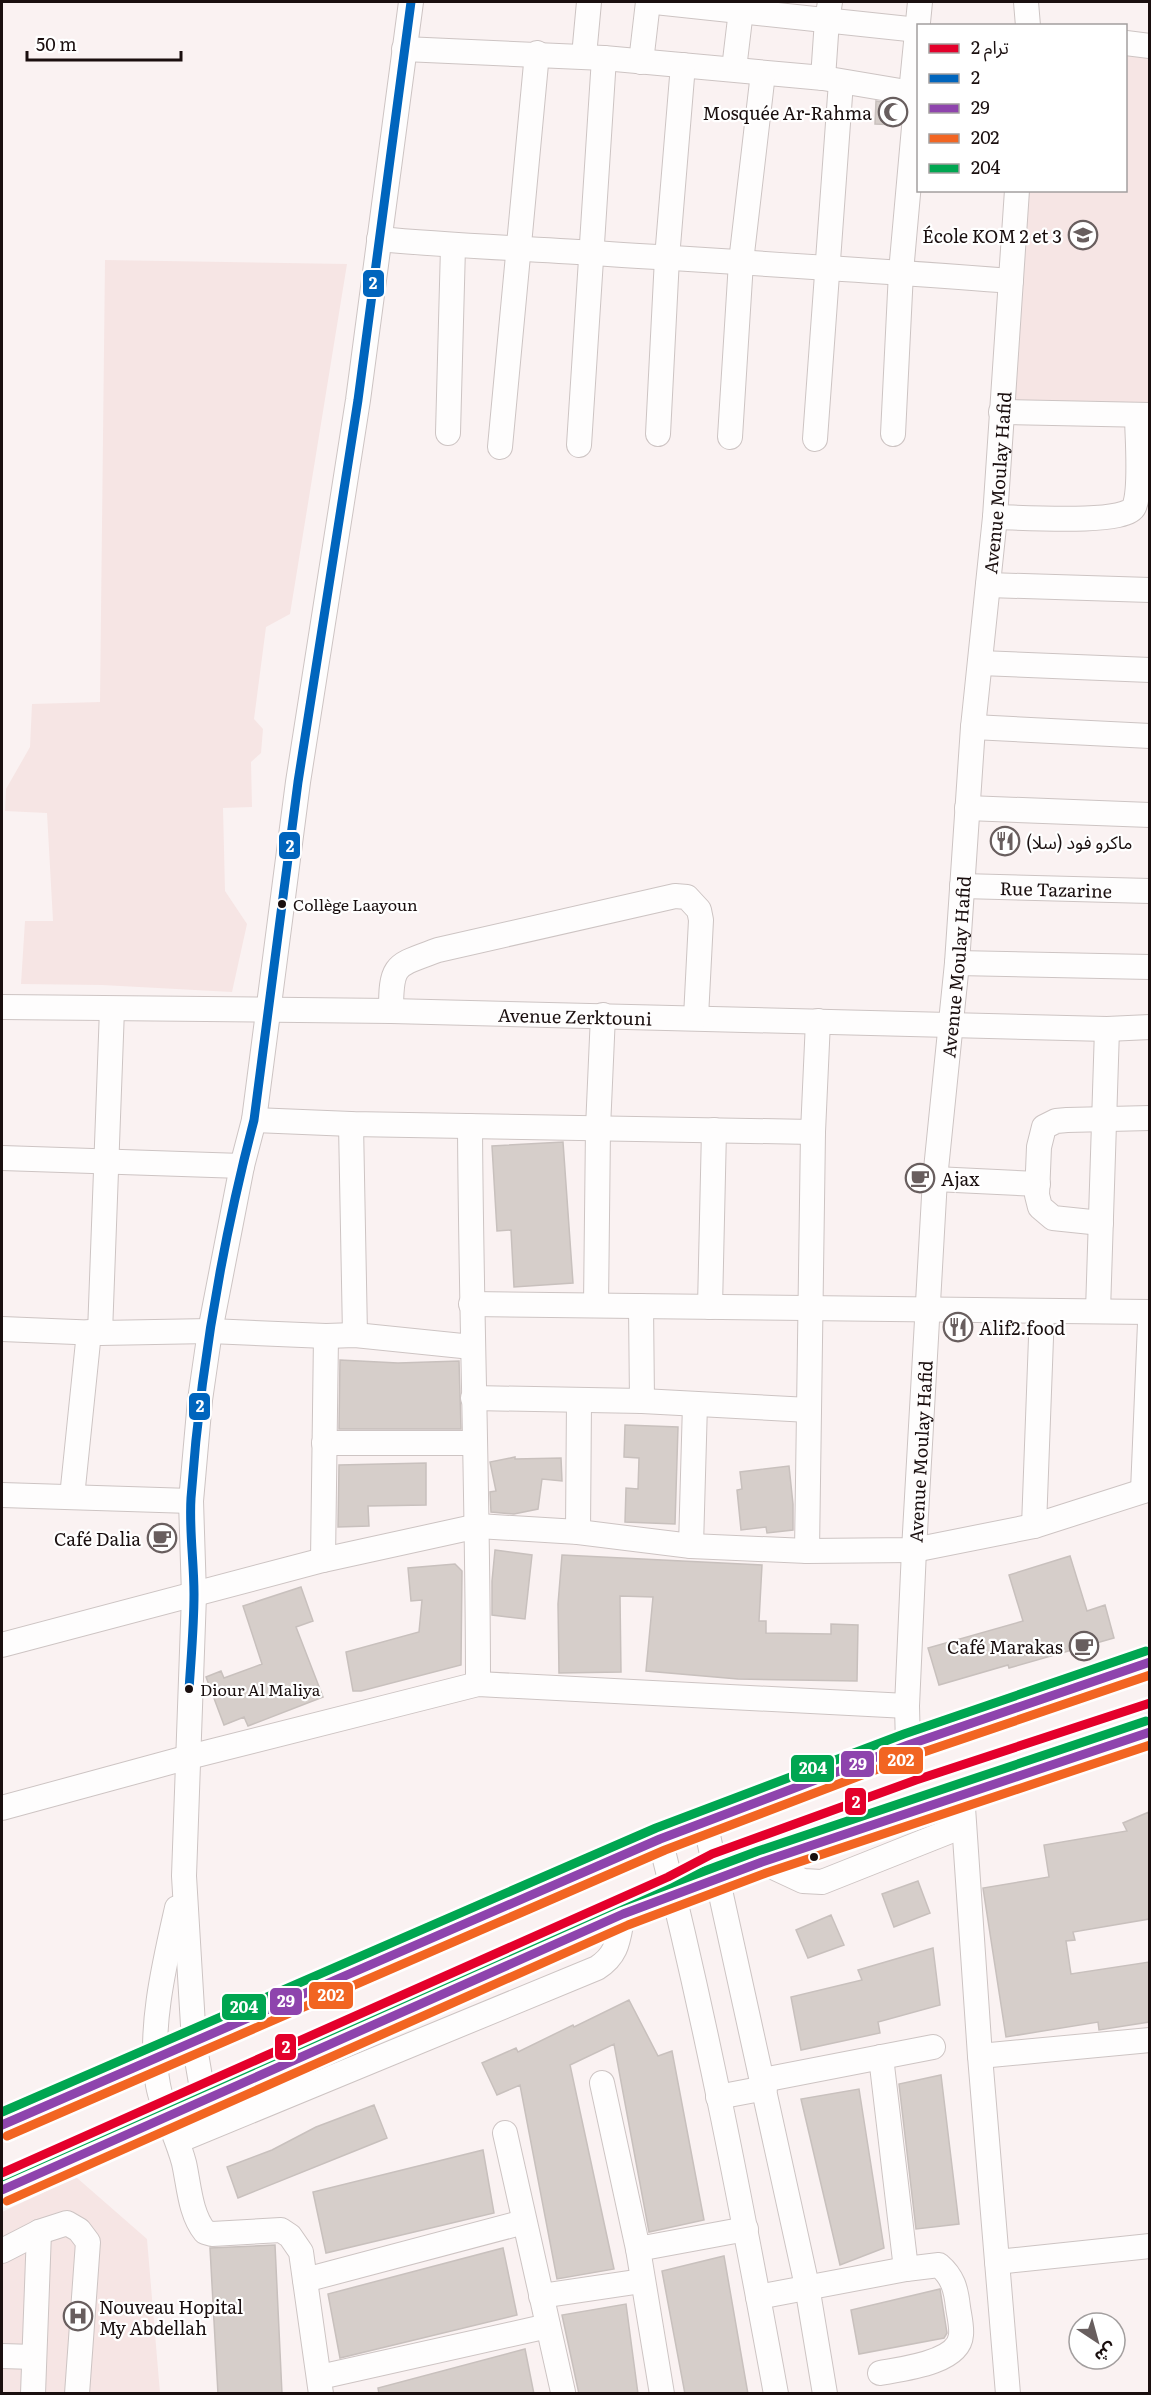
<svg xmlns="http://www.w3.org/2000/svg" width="1151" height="2395" font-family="Literata,'Noto Sans Arabic',serif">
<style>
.built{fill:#f6e5e4}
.building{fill:#d6ceca;stroke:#c8c0bd;stroke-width:1.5}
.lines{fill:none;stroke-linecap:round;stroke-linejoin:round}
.minor-casing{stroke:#cdc4c3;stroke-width:26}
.major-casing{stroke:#cdc4c3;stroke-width:32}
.minor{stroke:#fefdfd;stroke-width:24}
.major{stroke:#fefdfd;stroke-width:30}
.bus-1-casing{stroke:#fff;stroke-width:14}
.bus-2-casing{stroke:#fff;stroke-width:14}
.bus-3-casing{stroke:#fff;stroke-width:14}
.bus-4-casing{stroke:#fff;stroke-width:14}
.bus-1{stroke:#0065bd;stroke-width:9}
.bus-2{stroke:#8e44ad;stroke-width:9}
.bus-3{stroke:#f26522;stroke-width:9}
.bus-4{stroke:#00a651;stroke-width:9}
.tram-1-casing{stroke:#fff;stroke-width:14}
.tram-1{stroke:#e4002b;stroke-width:9}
.bus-dot{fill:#1a0f0f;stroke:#fff;stroke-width:2}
.labels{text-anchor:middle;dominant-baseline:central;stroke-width:4.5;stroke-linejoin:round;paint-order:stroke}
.bus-label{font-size:16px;fill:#1a0f0f;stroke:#fff;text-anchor:start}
.poi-label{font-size:18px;fill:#1a0f0f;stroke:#fff;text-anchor:end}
.street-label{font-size:18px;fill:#1a0f0f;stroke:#fff}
.line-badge{stroke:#fff;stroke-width:2}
.badge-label{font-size:16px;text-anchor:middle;font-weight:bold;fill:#fff}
</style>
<rect width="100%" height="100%" fill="#faf2f2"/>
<path class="built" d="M1126,53l23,3v354l-146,-3 16,-216 107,-1z
M105,260l242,4 -57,350 -24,13 -12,92 9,10 -2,24 -10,9 1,45 -29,1 2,83 22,33 -15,68 -130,-7 -81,-1 4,-63h28l-6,-108 -42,-2 1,-22 24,-42 2,-43 68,-2z
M76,2177l71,62 13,154h-158v-181z"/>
<path class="building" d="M876,101l26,5 -2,19 -25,-1z
M563,1142l10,141 -59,4 -3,-57 -14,1 -5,-85z
M340,1360l58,3 61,-2 2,68h-122z
M625,1425l53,2 -3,97 -50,-2 1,-34 12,1 1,-31 -15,-1z
M515,1457v2l46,-1 1,23 -20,-2 -4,30 -24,5 -23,-2 -1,-20 6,-1 -6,-29z
M426,1463v42l-58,1 1,20 -31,1 1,-62z
M789,1466l4,38v26l-26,3 -1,-6 -25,3 -4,-40 5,-1 -2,-17z
M495,1550l37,5 -7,64 -33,-4v-34z
M562,1555l200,10 -3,56h7v12l65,1v-10l27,1 -1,56 -119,-2 -92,-8 7,-74 -33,-1 1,76 -62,1 -1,-69z
M1070,1556l17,55 18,-6 9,33 -105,30 -1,-3 -69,20 -11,-37 95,-27 -14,-46z
M455,1564l7,7 -1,94 -100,26h-8l-7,-39 73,-20 3,-32 -11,1 -3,-33z
M301,1587l12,34 -17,6 27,70 -75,29 -4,-9 -20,8 -18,-48 15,-6 3,7 38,-14 -19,-58z
M1149,1812v107l-76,13 2,8 -9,1 5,33 78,-12v60l-50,8 -1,-8 -92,15 -23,-149 66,-11 -5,-32 83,-14 -4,-8z
M918,1881l12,32 -36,14 -12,-33z
M831,1915l13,30 -36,13 -12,-28z
M933,1948l7,57 -62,17 2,11 -79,17 -10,-53 71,-17 -4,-10z
M629,2000l29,56 14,-5 32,169 -55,12 -35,-188 -44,21 44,204 -57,10 -37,-194 -23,10 -15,-32 34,-15 2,4 55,-27 1,2z
M941,2075l18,149 -43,5 -17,-145z
M859,2089l25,159 -44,17 -39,-166z
M374,2105l13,33 -149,60 -11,-31 45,-17 44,-23z
M483,2150l11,63 -168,40 -13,-61z
M275,2245l7,149h-64l-8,-146z
M503,2248l14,67 -177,43 -12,-64z
M724,2256l24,138h-63l-23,-123z
M940,2289l7,44 -3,5 -85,16 -8,-44z
M626,2304l12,90h-59l-17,-79z
M525,2349l9,45h-155l-1,-6z"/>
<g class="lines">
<g class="minor-casing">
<g id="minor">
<path d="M655,2l263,28"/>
<path d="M1026,2l2,24"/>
<path d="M1126,43l24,3"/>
<path d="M404,49l200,9 219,20 95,16"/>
<path d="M584,56l5,-54"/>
<path d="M641,62l7,-60"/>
<path d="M734,69l8,-67"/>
<path d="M823,78l4,-58 3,-18"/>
<path d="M911,93l9,-91"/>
<path d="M379,239c72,7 143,9 214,14 140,9 279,17 418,28"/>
<path d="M1001,412l149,3"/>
<path d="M448,433l5,-186"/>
<path d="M658,434l9,-176 16,-193"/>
<path d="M893,434l8,-162 16,-178"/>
<path d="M730,437l11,-175 22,-189"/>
<path d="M815,439l26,-357"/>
<path d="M579,445l25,-387"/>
<path d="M500,447l37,-394"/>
<path d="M995,517c21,0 131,8 139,-10 8,-18 3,-71 3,-92"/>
<path d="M988,585l162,5"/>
<path d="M980,663l170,7"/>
<path d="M973,727l177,9"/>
<path d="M967,808l183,7"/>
<path id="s1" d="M962,886l188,5"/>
<path d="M957,963l193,4"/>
<path id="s2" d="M2,1007l389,4 716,18 43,-2"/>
<path d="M391,1011c0,-48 4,-45 47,-61l237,-54 12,1 12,13 2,10 -5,97"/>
<path d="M254,1120l97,4 462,8"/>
<path d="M351,1124l4,211"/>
<path d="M470,1126c1,186 8,372 8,558"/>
<path d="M2,1158l240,8"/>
<path d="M935,1179l103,5"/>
<path d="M1101,1223l-48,-5 -13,-11 -3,-12 2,-48 5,-20 12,-6 11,-1 83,-2"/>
<path d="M471,1304l679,8"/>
<path d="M596,1305l2,-177 5,-113"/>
<path d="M641,1306l1,95"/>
<path d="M710,1307l4,-177"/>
<path d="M1098,1311l9,-282"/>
<path d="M2,1329l98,4 110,-2 116,5 29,-1 117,12"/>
<path d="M100,1333l12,-324"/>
<path d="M473,1398l169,3 167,9"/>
<path d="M324,1443h149"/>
<path d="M1143,1491l7,-168"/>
<path d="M2,1495l189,6"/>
<path d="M72,1497l17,-165"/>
<path d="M1034,1526l8,-215"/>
<path d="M578,1532l1,-132"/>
<path d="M691,1546l4,-142"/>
<path d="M807,1551l6,-419 5,-111"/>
<path d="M323,1560l3,-224"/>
<path d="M2,1645l321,-85 155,-34 100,6 113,14 116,5 107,-1 120,-24 116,-37"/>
<path id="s3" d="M908,1745l-1,-39 7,-156 21,-371 22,-216 16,-236 22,-210 22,-327"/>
<path d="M962,1793l18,263 28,338"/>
<path d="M2,1808l187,-51 289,-73 429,22"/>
<path d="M705,1822l102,464 18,108"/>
<path d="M660,1839c46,182 82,369 116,555"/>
<path d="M762,1862l41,19 19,1 141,-56"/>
<path d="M177,1908c-12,53 -29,123 -19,177 5,27 19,51 26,78 5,22 6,51 21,69l7,2 69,-4 9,6 11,16 20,142"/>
<path d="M980,2056l170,-16"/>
<path d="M881,2057l25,212"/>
<path d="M763,2080l170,-33"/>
<path d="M602,2083l36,166 108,-20"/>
<path d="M718,2097l47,-9"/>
<path d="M206,2099l-5,-16 -7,-41 -10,-166 10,-281 -3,-94 9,-101 10,-69 32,-165 12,-46 44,-338 60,-382 53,-398"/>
<path d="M505,2133l58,259"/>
<path d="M178,2141l419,-173c22,-14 21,-30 26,-54"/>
<path d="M638,2249l24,145"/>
<path d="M2,2251l37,-19 28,-9 12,7 9,12 -11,152"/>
<path d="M997,2262l153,-16"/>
<path d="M305,2280l219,-58"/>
<path d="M541,2296l101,-15"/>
<path d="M758,2297l148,-28 33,-4c14,12 17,24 19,42 1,8 4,19 3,28 -2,28 -59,34 -81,38"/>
<path d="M2,2356l32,1"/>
<path d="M320,2377l228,-51"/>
<path d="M33,2394l6,-162"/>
</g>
</g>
<g class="major-casing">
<path id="major" d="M2,2125l658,-286 248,-94 242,-83
M2,2190l621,-276 139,-52 388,-130"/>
</g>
<use href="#minor" class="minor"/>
<use href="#major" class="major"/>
<g class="bus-1-casing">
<path id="bus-1" d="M189,1690c2,-32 5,-64 5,-96 0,-32 -5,-64 -3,-96 9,-127 31,-255 63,-378l44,-338 60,-382 53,-398"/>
</g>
<g class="bus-2-casing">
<path id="bus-2" d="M2,2125l658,-286 248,-94 242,-83
M2,2190l621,-276 139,-52 388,-130"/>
</g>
<g class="bus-3-casing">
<path id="bus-3" d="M7,2136l658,-286 247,-94 238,-81
M7,2201l621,-276 138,-52 384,-128"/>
</g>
<g class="bus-4-casing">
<path id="bus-4" d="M2,2112l654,-284 248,-94 242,-83
M2,2177l617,-274 139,-52 388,-130"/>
</g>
<use href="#bus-1" class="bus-1"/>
<use href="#bus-2" class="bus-2"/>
<use href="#bus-3" class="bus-3"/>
<use href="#bus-4" class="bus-4"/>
<g class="tram-1-casing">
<path id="tram-1" d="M2,2173l666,-296 44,-23 204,-74 234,-77"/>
</g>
<use href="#tram-1" class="tram-1"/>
</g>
<defs>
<g id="mosque-ring" transform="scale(1.5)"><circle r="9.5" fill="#fff" stroke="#685e5e" stroke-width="1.5"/><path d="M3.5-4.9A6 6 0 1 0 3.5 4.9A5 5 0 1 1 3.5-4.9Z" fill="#685e5e"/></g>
<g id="school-ring" transform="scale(1.5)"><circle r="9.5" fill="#fff" stroke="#685e5e" stroke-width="1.5"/><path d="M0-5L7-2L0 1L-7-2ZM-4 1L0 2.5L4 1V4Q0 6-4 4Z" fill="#685e5e"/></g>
<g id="restaurant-ring" transform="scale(1.5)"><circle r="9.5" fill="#fff" stroke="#685e5e" stroke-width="1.5"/><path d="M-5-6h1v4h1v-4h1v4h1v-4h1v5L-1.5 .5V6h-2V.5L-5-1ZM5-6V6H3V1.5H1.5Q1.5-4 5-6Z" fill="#685e5e"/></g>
<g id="cafe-ring" transform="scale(1.5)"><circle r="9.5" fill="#fff" stroke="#685e5e" stroke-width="1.5"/><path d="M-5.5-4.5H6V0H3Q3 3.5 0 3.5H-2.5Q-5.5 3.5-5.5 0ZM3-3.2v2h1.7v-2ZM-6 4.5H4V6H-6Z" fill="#685e5e"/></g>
<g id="hospital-ring" transform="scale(1.5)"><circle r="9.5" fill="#fff" stroke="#685e5e" stroke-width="1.5"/><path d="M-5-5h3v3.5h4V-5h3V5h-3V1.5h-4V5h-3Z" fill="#685e5e"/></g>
</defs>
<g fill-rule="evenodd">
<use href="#mosque-ring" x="893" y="112"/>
<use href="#school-ring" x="1083" y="235"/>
<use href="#restaurant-ring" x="1005" y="841"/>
<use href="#cafe-ring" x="920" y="1178"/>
<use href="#restaurant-ring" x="958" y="1327"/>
<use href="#cafe-ring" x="162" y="1538"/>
<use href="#cafe-ring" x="1084" y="1646"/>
<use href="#hospital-ring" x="78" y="2316"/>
</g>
<g class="bus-dot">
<circle cx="282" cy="904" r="5"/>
<circle cx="189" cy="1689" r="5"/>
<circle cx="814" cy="1857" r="5"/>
</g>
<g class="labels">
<g class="bus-label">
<text x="293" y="904">Collège Laayoun</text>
<text x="200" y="1689">Diour Al Maliya</text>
</g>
<g class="poi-label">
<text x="872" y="112">Mosquée Ar-Rahma</text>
<text x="1062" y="235">École KOM 2 et 3</text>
<text x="1026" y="841" text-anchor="start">ماكرو فود (سلا)</text>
<text x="941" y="1178" text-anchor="start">Ajax</text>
<text x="979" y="1327" text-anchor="start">Alif2.food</text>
<text x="141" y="1538">Café Dalia</text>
<text x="1063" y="1646">Café Marakas</text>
<text x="99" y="2306" text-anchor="start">Nouveau Hopital<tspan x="99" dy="21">My Abdellah</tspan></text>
</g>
<g class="street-label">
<text stroke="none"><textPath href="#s3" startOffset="1266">Avenue Moulay Hafid</textPath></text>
<text stroke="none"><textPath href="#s1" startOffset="94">Rue Tazarine</textPath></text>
<text stroke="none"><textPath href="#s3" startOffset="780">Avenue Moulay Hafid</textPath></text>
<text stroke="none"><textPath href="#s2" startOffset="573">Avenue Zerktouni</textPath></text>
<text stroke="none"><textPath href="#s3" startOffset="294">Avenue Moulay Hafid</textPath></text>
</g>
</g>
<g class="line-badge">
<rect x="362" y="269" width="23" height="29" rx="6" fill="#0065bd"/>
<rect x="278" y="831" width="23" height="29" rx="6" fill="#0065bd"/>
<rect x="188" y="1392" width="23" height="29" rx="6" fill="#0065bd"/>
<rect x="878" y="1746" width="46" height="29" rx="6" fill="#f26522"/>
<rect x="840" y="1750" width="35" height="28" rx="6" fill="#8e44ad"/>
<rect x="790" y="1754" width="45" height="29" rx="6" fill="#00a651"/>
<rect x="844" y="1787" width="23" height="29" rx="6" fill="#e4002b"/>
<rect x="308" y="1981" width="46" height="29" rx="6" fill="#f26522"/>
<rect x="269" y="1987" width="34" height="29" rx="6" fill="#8e44ad"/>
<rect x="221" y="1993" width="46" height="28" rx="6" fill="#00a651"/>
<rect x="274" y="2033" width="23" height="28" rx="6" fill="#e4002b"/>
</g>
<g class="badge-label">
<text x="373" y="289">2</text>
<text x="290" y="852">2</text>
<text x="200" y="1412">2</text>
<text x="901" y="1766">202</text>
<text x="858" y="1770">29</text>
<text x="813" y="1774">204</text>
<text x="856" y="1808">2</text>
<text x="331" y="2001">202</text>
<text x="286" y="2007">29</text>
<text x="244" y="2013">204</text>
<text x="286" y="2053">2</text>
</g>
<rect width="1151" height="2395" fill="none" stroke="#1a0f0f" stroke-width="6"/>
<rect x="917" y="24" width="210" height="168" fill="#ffffff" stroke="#a39f9f" stroke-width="1.5"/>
<rect x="929" y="44" width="30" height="9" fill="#e4002b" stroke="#a39f9f" stroke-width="1.5"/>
<text x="971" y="54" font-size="18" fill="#1a0f0f">ترام 2</text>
<rect x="929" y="74" width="30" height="9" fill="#0065bd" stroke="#a39f9f" stroke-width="1.5"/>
<text x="971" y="84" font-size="18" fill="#1a0f0f">2</text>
<rect x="929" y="104" width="30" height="9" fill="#8e44ad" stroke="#a39f9f" stroke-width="1.5"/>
<text x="971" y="114" font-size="18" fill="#1a0f0f">29</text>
<rect x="929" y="134" width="30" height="9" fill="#f26522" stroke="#a39f9f" stroke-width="1.5"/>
<text x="971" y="144" font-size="18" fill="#1a0f0f">202</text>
<rect x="929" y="164" width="30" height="9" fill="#00a651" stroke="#a39f9f" stroke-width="1.5"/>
<text x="971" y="174" font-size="18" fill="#1a0f0f">204</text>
<g transform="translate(1097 2341) rotate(144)"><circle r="28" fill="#ffffff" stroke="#a39f9f" stroke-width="1.5"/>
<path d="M0-4.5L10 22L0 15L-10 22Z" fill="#685e5e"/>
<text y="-9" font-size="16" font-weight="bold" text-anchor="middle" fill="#1a0f0f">ش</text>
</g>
<path d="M27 51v9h154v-9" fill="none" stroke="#1a0f0f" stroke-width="3"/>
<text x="36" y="51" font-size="18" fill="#1a0f0f" stroke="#ffffff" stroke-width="4.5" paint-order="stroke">50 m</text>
</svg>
